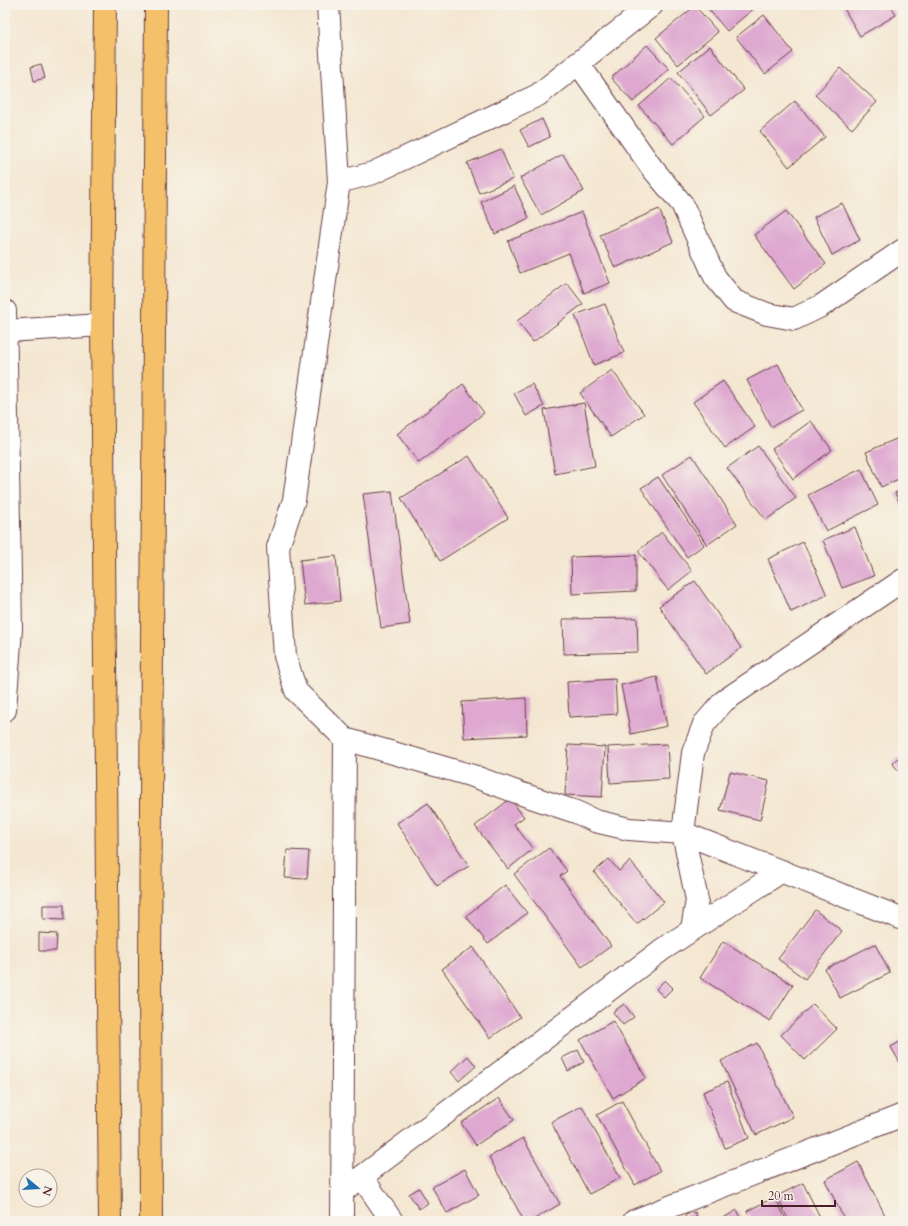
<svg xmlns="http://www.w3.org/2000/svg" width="908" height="1226" font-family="Cardo,serif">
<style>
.building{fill:#dea8d0}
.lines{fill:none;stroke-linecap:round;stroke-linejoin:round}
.street-casing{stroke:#643d44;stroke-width:24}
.highway-casing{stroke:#643d44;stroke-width:24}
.street{stroke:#fff;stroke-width:22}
.highway{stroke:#f4c16a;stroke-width:22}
</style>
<rect width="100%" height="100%" fill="#f7f3e8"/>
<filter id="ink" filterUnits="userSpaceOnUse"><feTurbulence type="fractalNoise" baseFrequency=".025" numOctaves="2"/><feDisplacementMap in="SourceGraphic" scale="8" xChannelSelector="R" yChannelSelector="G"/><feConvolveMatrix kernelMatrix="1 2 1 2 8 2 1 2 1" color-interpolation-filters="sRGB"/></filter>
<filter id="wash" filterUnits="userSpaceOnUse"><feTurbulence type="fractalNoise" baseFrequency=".012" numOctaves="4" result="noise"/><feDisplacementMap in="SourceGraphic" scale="16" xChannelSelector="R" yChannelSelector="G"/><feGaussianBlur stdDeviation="0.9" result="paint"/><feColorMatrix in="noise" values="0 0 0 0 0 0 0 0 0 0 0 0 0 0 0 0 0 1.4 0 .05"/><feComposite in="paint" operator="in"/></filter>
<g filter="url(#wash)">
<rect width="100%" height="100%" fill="#f4e7d1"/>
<g id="blocks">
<path class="building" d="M705,5h53l-31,26z
M842,5h48l6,10 -36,21z
M695,6l23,26 -40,33 -22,-27z
M764,15l29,37 -28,22 -29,-37z
M647,45l22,24 -36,33 -22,-24z
M710,46l34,44 -33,25 -33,-43z
M41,64l4,14 -11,3 -3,-14z
M840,68l37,34 -25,27 -37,-34z
M671,78l34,38 -32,28 -34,-38z
M795,101l30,36 -36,30 -29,-36z
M542,119l8,18 -21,10 -9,-17z
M501,149l12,30 -34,14 -12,-30z
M563,154l21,37 -43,24 -21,-37z
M514,186l15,32 -34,16 -14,-32z
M842,203l18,37 -28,15 -18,-38z
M659,209l14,33 -58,26 -15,-33z
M786,211l40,53 -32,25 -40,-54z
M582,212l28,71 -26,10 -15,-40 -49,20 -12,-32z
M567,283l16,21 -50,38 -16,-21z
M605,304l19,49 -30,12 -19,-50z
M778,364l24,46 -31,17 -24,-47z
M612,370l32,44 -33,23 -31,-44z
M723,381l32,46 -30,21 -32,-46z
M463,384l21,29 -65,50 -22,-29z
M532,384l12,22 -18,10 -12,-23z
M584,403l11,63 -40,8 -11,-64z
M811,421l21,29 -39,29 -21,-30z
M903,436v41l-22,10 -15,-35z
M758,446l38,52 -30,22 -39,-52z
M692,455l45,69 -30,21 -45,-70z
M469,456l39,62 -68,43 -39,-63z
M861,469l17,36 -52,26 -18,-36z
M658,477l46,68 -17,12 -46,-69z
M903,489v20l-8,-16z
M392,491l18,133 -29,4 -18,-134z
M855,527l19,49 -32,12 -19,-48z
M662,532l30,39 -24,19 -30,-39z
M803,542l24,53 -36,17 -23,-53z
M636,555v36l-64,3 -1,-37z
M336,556l4,45 -35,4 -5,-45z
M695,581l46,67 -35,26 -47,-68z
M637,618l1,34 -74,2 -1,-35z
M657,677l10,49 -36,8 -10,-49z
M615,679l2,35 -48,3 -2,-35z
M526,698l1,37 -63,3 -2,-36z
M667,744l2,35 -59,4 -2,-36z
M568,745l37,2 -3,50 -37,-2z
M903,754v22l-11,-13z
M730,772l39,9 -9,39 -40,-10z
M510,799l14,18 -10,7 19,25 -25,20 -33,-43z
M428,803l41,63 -32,20 -40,-63z
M549,848l18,23 -7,5 51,70 -29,21 -68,-93z
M287,850l22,1 -2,28 -22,-1z
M609,859l10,12 11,-10 34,41 -27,22 -43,-52z
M505,885l22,28 -39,31 -22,-28z
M43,905h21v15l-21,-1z
M815,910l27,21 -37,48 -27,-20z
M39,933l18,1 -1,17h-17z
M723,941l70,44 -23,36 -70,-43z
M875,944l15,29 -50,25 -15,-29z
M473,947l47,70 -30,21 -48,-69z
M665,980l8,8 -9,9 -8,-8z
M624,1004l10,13 -11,8 -10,-13z
M813,1004l24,25 -32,31 -24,-25z
M613,1021l33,57 -33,20 -33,-58z
M903,1040v28l-12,-21z
M757,1043l36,74 -37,18 -35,-74z
M578,1050l6,12 -16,9 -6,-13z
M468,1056l8,10 -17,15 -8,-9z
M727,1082l22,56 -24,10 -22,-56z
M499,1098l15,22 -38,25 -15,-22z
M622,1101l38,70 -25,14 -38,-70z
M582,1106l38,72 -31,16 -38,-72z
M523,1138l37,66 -29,17h-7l-35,-64z
M858,1162l30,59h-43l-20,-41z
M465,1169l14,26 -32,18 -15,-26z
M803,1183l19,38h-33l-12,-25z
M419,1188l9,15 -9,6 -10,-15z
M775,1197l12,24h-35l-5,-10z
M737,1210l6,11h-25z
M695,1212l3,9h-12l-1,-6z"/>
</g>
</g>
<g filter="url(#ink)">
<use href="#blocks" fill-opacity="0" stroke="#643d44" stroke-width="1"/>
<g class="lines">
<g class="street-casing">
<path id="street" d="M328,5l11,177 -45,318 -16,47 7,109 11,35 49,48 -3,482
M578,63l74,105 30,36 33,73 19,24 33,13 27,5 27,-13 82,-56
M339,182l34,-9 165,-78 114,-90
M5,311l6,318 -6,81
M7,331l95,-6
M345,739l128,37 49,18 54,18 19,9 34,8 54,4 220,86
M692,929l5,-29 -14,-67 10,-80 11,-29 20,-23 179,-121
M362,1177l30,44
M343,1191l320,-242 119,-78
M634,1221l269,-106"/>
</g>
<g class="highway-casing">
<path id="highway" d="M105,5l-3,320 8,896
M151,1221l-1,-257 6,-959"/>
</g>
<use href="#street" class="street"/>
<use href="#highway" class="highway"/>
</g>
</g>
<rect width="908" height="1226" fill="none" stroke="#f7f3e8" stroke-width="20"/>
<g transform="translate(38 1188) rotate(108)"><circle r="19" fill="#f7f3e8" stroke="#b29e9c"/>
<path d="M0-3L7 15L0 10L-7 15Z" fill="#1f6fb2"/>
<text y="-6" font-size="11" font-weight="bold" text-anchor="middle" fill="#4a1f2b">N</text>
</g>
<path d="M762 1200v6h73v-6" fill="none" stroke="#4a1f2b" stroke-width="2"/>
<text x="768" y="1200" font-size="12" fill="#4a1f2b" stroke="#f7f3e8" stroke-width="3" paint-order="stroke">20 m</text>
</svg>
